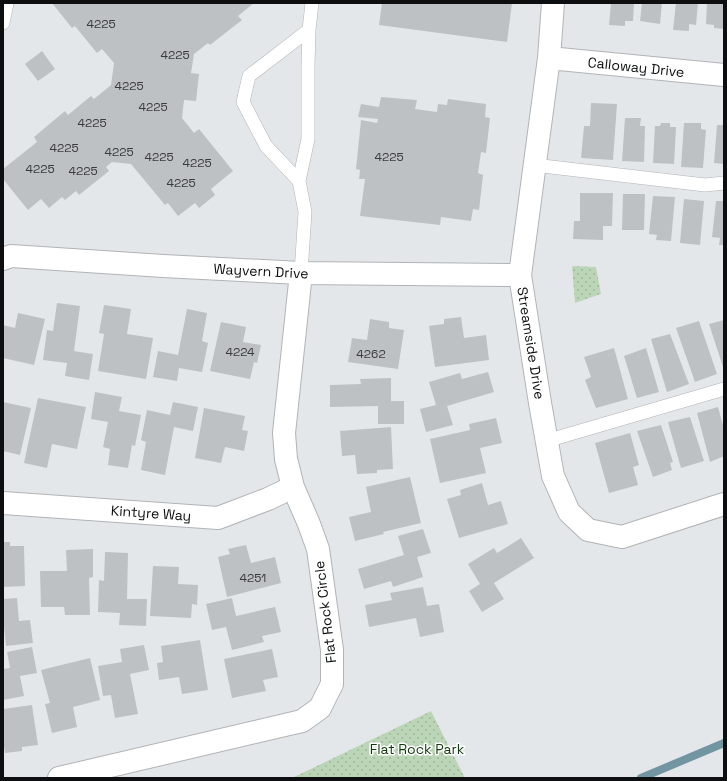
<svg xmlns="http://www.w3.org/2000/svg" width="727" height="781" font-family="'Space Grotesk',sans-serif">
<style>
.green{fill:url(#green-dots)}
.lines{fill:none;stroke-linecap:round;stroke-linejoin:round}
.stream{stroke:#7295a2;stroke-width:8}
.building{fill:#bec1c4}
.service-casing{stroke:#b0b4b7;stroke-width:14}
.minor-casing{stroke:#b0b4b7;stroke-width:24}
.service{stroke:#fff;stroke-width:13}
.minor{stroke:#fff;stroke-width:22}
.labels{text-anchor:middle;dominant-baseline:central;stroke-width:3;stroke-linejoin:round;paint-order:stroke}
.number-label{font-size:12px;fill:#393b3c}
.street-label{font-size:14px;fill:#0d0e0f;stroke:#fff}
.park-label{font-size:14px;fill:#113a0c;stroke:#fff}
</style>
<defs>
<pattern id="green-dots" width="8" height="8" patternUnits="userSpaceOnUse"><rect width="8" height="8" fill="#bbd6b7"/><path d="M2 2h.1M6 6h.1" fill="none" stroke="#a0b69c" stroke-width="1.8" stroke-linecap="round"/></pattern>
</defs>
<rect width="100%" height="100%" fill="#e4e7ea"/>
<path class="green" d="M572,266l24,1 5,27 -26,9z
M431,711l34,67h-173z"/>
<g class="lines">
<path class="stream" d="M641,778l83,-35"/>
</g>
<path class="building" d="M52,3h202l-16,13 4,4 -32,25 -2,-2 -14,11 -3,19 8,1 -3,27 -12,-1 -2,18 12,15 5,-4 34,42 -22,18 4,6 -16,13 -4,-5 -17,13 -10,-13 -3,2 -34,-41 -19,-2 -6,5 3,4 -30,24 -3,-4 -11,9 -3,-3 -13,11 -8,-9 -13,11 -25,-31v-10l34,-27 -3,-5 31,-26 3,4 23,-19 3,3 17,-14 3,-22 -12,-14 -5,4 -22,-27 -3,2z
M382,3h130l-5,39 -128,-17z
M611,3h23l-1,18h-8v5l-16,-1z
M642,3h20l-2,21 -20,-3z
M676,3h22l-2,22 -7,-1v7l-16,-1z
M707,3h17v26l-10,-1v-3l-8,-1z
M42,51l13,18 -17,12 -13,-17z
M381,97l36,3 -2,9 22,3 1,-8 9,1 1,-6 38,5 -1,13 5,1 -4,35 -5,-1 -3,21 5,2 -4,35 -6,-1 -2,12 -30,-4 -1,8 -80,-9 5,-37h-6l1,-9 -4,-1 5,-49 16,3 1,-4 -20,-2 3,-13 18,3z
M591,103l26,1 -4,56 -32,-2 3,-32h6z
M625,118h16l-1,8h5l-1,36 -22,-1z
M661,123h9v4h6l-2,37 -21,-1 2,-37h5z
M684,123h17v6l5,1 -3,38 -22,-1z
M717,125h7v39l-10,-1z
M580,193h33l-1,33h-9v14l-30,-1 1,-18h6z
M623,194h22l-1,36h-22z
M653,196l22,1 -4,44 -15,-1 1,-5 -8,-1z
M684,199l20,2 -4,44 -20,-2z
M716,201h8v44h-5l1,-7 -8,-1z
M57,303l23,3 -6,45 19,3 -4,26 -24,-4 2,-13 -24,-3 4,-30 6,1z
M104,305l27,4 -4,25 26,4 -7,41 -48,-8 6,-37 -5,-1z
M187,309l20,4 -5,28 6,2 -6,29 -23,-4 -2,13 -24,-4 5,-26 20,4z
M18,313l27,6 -11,46 -31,-7v-33l12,3z
M461,317l3,21 22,-3 3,25 -54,7 -6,-41 15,-2v-5z
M370,319l19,3v6l15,2 -6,39 -50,-7 4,-24 15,2z
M724,320v50l-15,-46z
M699,321l18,53 -22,8 -19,-54z
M221,322l25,5 -3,15 18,3 -4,18 -3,-1 -4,17 -40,-8z
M670,334l19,50 -22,8 -16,-53z
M614,348l14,51 -32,9 -11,-28 6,-3 -7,-20z
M646,348l13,44 -22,6 -13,-42z
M488,372l6,20 -47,14 6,19 -27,7 -6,-23 16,-4 -7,-23 31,-9 2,6z
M391,378v23h13v23h-26v-18l-48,1v-22l31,-1 -1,-5z
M95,392l27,5 -3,14 22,4 -6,31 -3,-1 -4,23 -20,-3 2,-16 -7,-2 5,-25 -17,-3z
M38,398l48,9 -9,42 -25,-5 -5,24 -23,-5z
M3,402l28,6 -11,47 -17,-4z
M173,402l25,5 -5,24 -19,-4 -9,48 -24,-5 5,-28 -5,-2 6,-30 23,5z
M718,407l6,22v27l-14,6 -13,-49z
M204,408l41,8 -3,14 6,1 -4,20 -19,-4 -4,16 -26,-5z
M690,417l14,44 -23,7 -13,-46z
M496,418l6,25 -22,5 6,25 -46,10 -10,-44 40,-9 -1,-6z
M661,425l12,37 -3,1 2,7 -19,7 -16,-46z
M391,427l2,42 -16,1v3l-20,1 -2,-19 -13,1 -2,-25z
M630,433l9,32 -6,2 5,18 -29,8 -14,-50z
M410,477l11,46 -38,9 1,2 -29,7 -6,-24 22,-5 -5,-25z
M482,483l6,22 13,-4 7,23 -49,14 -12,-39 14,-4 -1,-5z
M423,529l8,24 -14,4 6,20 -30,10 -2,-6 -27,8 -6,-20 46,-14 -6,-19z
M521,538l13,20 -40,25 10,16 -22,13 -13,-21 11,-7 -12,-20 26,-16 3,5z
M3,542h7v4h14l1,40 -22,1z
M246,545l5,18 24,-6 6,26 -54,14 -9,-40 12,-3 -2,-5z
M93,549v28l-4,1 1,37h-25l-1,-8h-23l-1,-36h27l-1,-21z
M105,552l23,1 -1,46h20l-1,27 -27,-1 1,-12 -22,-1 1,-32 5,1z
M153,566l26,1 -1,17 20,1 -1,20 -5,-1 -1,14 -41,-2z
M423,587l4,19 12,-2 5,28 -24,5 -4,-19 -47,9 -4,-22 27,-5 -2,-7z
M17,598l2,23 11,-1 3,23 -27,3 -2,-19h-1v-28z
M232,598l4,18 39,-9 6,25 -19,4 2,6 -32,8 -6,-23 -14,3 -6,-26z
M200,640l8,50 -26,4 -3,-17 -20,3 -2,-17 6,-1 -2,-16z
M144,645l5,25 -19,4 8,40 -23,4 -4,-23 -8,1 -5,-30 24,-4 -2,-13z
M32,647l5,26 -17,3 4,20 -21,4v-31l7,-1 -3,-16z
M272,649l6,28 -15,3 3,11 -34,7 -8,-39z
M90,658l10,42 -27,7 4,20 -25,6 -7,-29 5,-1 -9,-33z
M32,705l6,40 -16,2v4l-17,2 -2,-13v-31z"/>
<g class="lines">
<g class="service-casing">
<path id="service" d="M3,23l4,-20
M534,165l171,20 19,-2
M299,181l9,-42v-73l1,-36
M301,273l4,-61 -6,-31 -33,-35 -23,-44 6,-26 60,-46 3,-27
M546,441l178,-52"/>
</g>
<g class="minor-casing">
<path id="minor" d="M553,3l-4,55 -29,217 20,128 13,73 16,36 19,18 34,7 102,-33
M549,58l175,17
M3,259l8,-3 152,10 138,7 219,2
M3,503l215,15 50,-19 25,-12
M59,778l243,-57 18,-13 12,-24v-34l-14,-101 -9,-25 -16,-37 -7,-28 -2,-26 17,-160"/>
</g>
<use href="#service" class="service"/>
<use href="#minor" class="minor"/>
</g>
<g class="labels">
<g class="number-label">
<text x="101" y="24">4225</text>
<text x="175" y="55">4225</text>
<text x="129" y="86">4225</text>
<text x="153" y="107">4225</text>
<text x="92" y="123">4225</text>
<text x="64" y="148">4225</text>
<text x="119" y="152">4225</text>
<text x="159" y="157">4225</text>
<text x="389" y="157">4225</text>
<text x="197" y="163">4225</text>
<text x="40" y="169">4225</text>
<text x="83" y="171">4225</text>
<text x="181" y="183">4225</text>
<text x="240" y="352">4224</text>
<text x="371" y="354">4262</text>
<text x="253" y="578">4251</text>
</g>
<g class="street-label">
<text transform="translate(636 67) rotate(6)">Calloway Drive</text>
<text transform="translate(261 271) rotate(3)">Wayvern Drive</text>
<text transform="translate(531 343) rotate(81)">Streamside Drive</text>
<text transform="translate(151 513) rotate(4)">Kintyre Way</text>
<text transform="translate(325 612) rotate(-97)">Flat Rock Circle</text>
</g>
<g class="park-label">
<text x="417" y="749">Flat Rock Park</text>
</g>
</g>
<rect width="727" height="781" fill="none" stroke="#0d0e0f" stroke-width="8"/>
</svg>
